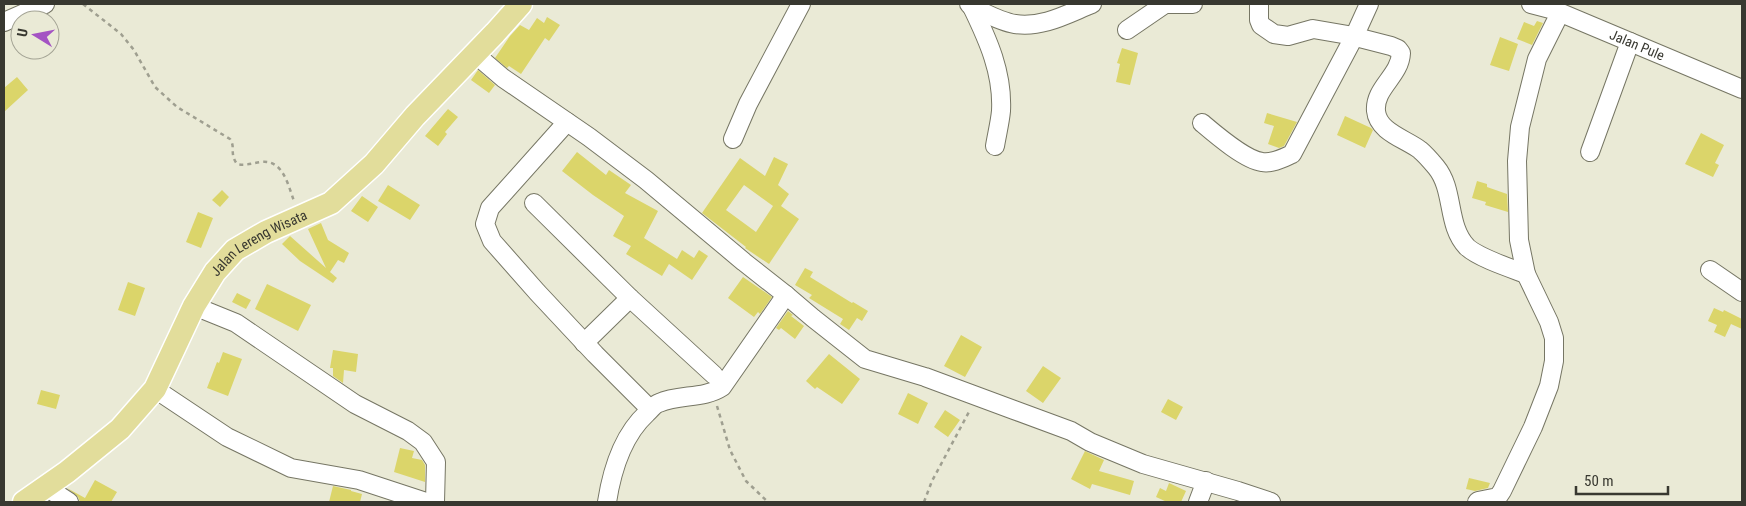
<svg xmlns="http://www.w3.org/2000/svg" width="1746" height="506" font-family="'Roboto Condensed',sans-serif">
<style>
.building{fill:#dbd56a;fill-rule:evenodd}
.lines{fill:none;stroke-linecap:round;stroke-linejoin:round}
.minor-casing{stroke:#767664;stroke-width:20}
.major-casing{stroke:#fff;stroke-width:25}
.path{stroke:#9f9f90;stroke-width:2.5;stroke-dasharray:4 4;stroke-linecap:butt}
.minor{stroke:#fff;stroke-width:18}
.major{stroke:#e2dd9b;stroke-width:22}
.labels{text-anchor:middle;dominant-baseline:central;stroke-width:5;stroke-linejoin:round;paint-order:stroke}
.street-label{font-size:14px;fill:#383830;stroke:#eaead6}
</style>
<rect width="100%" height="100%" fill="#eaead6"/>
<path class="building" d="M547,17l13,8 -11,16 -4,-3 -24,36 -12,-8 -2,2 -12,-10 15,-22 10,-11 9,5 8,-12 7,5z
M1537,21l6,2 -11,22 -15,-6 7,-17 10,4z
M1500,37l18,7 -9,27 -19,-6z
M1122,48l16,5 -8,32 -14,-3 4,-18 -3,-1z
M478,70l17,15 -6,8 -18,-13z
M17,77l11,13 -24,22v-24z
M448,109l10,8 -13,15 2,2 -9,12 -13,-10z
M1267,113l30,9 -13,24 -5,2 -11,-4 6,-18 -10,-3z
M1345,116l26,12 2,2 -8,18 -28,-13z
M1701,133l23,12 -9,18 4,2 -6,12 -28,-13z
M577,152l29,23 3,-5 22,15 -6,8 33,18 -14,27 33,21 5,-9 12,8 5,-8 9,6 -16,24 -23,-16 -7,12 -36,-22 5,-8 -18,-10 11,-20 -31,-21 -31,-24z
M774,157l14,7 -10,21 11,9 -8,12 18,13 -30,45 -24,-16 1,-1 -44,-34 38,-55 25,18zM744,185l29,21 -17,26 -30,-22z
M1477,181l10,3v3l20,7 1,18 -23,-7 1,-3 -14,-4z
M388,185l32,20 -10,15 -32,-19z
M222,190l7,7 -9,10 -8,-7z
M362,196l16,11 -10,15 -17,-11z
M198,212l15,6 -12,30 -15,-6z
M321,223l7,17 21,13 -5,10 -6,-3 -8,12 7,6 -4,5 -33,-22 -18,-17 8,-8 36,32 -18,-39z
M805,268l8,4 -3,5 42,26 1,-1 15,9 -6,10 -5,-3 -8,12 -9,-6 3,-5 -34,-21 3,-3 -17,-10z
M743,277l29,20 -12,17 -2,-2 -4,5 -26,-19z
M128,282l17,6 -10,28 -17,-6z
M267,284l44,21 -13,26 -43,-22z
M237,293l14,7 -5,9 -14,-7z
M1714,308l9,4 1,-2 18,9v10l-11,-5 -6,13 -11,-5 3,-7 -9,-4z
M788,311l5,4 -2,1 13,10 -9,13 -14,-11 -2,2 -3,-2z
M961,335l21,12 -17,30 -21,-11z
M333,350l25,4 -2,18 -12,-2 -1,13 -10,-7v-8h-3z
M223,352l19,7 -14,37 -21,-8 10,-26 2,1z
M829,354l31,25 -18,25 -25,-17 -2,2 -9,-8z
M1043,366l18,12 -18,25 -17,-12z
M41,390l19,5 -4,14 -19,-5z
M908,393l20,10 -10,21 -20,-10z
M1168,399l15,8 -7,13 -15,-8z
M945,410l15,10 -12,17 -14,-10z
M400,448l14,3 -2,7 10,2 3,5v17l-31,-10z
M1085,451l19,9 -5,11 35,10 -4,14 -38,-11 -2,5 -19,-10z
M1469,478l21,5 -2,5 -13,3 -9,-2z
M95,480l22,12 -6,10h-31l-2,-5 -11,-9 18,10z
M1169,483l17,8 -5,11h-14l-11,-5 4,-9 6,3z
M333,486l18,4v1l11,3 -2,8h-31z"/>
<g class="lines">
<g class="minor-casing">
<g id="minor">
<path d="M969,4l3,3c13,6 29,15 43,17 28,4 52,-10 77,-20"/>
<path d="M1164,4h29"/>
<path d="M1259,4v16l2,5 13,9 14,2 25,-7 35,6 43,11 7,3 3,4c-1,23 -27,35 -25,58 2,21 30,28 44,39 6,5 11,11 16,17 19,23 10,58 31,80 12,11 43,21 59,27"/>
<path id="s1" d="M1531,4l23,6 188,79"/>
<path d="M972,7c16,33 31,66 29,104 -1,11 -4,23 -6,35"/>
<path d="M4,22l41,-18"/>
<path d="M1127,30l38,-26"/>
<path d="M475,54l28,24 86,59 57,43 98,82 42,33 27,23 52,41 60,18 89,33 57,21 19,11 53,22 95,27 33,11"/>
<path d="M567,122l-77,86 -5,16 7,17 45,51 58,62 51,51"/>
<path d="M1202,123c13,11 43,37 60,39 10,2 21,-4 30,-8l62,-117 15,-33"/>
<path d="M733,139l15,-35 53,-100"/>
<path d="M1590,152l40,-110"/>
<path d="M534,203l96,95 84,77"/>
<path d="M1710,270l32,22"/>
<path d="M194,306l42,17 119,81 53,27 15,11 13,20 -1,40"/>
<path d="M584,343l46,-45"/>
<path d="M155,389l72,48 64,31 68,12 67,22"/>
<path d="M46,487l23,15"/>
<path d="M607,502c5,-32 16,-67 40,-89 4,-4 8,-9 12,-10 20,-9 45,-4 63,-16l64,-92"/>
<path d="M1198,502l8,-21"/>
<path d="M1477,502l1,-1 20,-4 4,-6 31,-64 16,-41 5,-25v-23l-5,-16 -23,-48 -7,-34 -2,-79 3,-34 17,-68 23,-46"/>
</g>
</g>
<g class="major-casing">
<g id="major">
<path id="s2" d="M24,502l43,-30 53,-43 35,-40 39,-83 21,-34 20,-22 31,-18 65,-29 43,-39 41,-48 80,-83 26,-29"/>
</g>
</g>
<path class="path" d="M83,4l38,30 13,16 21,37 22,20 53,32c6,9 -1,14 7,25 8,2 16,-1 24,-2 22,-3 27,23 33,39
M717,406l13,44 16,31 22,21
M924,502l8,-21 38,-71"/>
<use href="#minor" class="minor"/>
<use href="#major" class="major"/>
</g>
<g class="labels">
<g class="street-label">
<text stroke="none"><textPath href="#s1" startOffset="114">Jalan Pule</textPath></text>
<text stroke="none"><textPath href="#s2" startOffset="359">Jalan Lereng Wisata</textPath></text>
</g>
</g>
<rect width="1746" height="506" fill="none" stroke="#383830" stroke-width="10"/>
<g transform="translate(35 35) rotate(280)"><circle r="24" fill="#eaead6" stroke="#a3a394"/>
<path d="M0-4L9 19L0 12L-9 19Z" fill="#a453c3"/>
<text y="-8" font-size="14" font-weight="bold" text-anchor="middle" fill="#383830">U</text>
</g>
<path d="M1576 486v8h92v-8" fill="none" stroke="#383830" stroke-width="2.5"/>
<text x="1584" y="486" font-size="15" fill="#383830" stroke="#eaead6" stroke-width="4" paint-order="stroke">50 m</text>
</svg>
